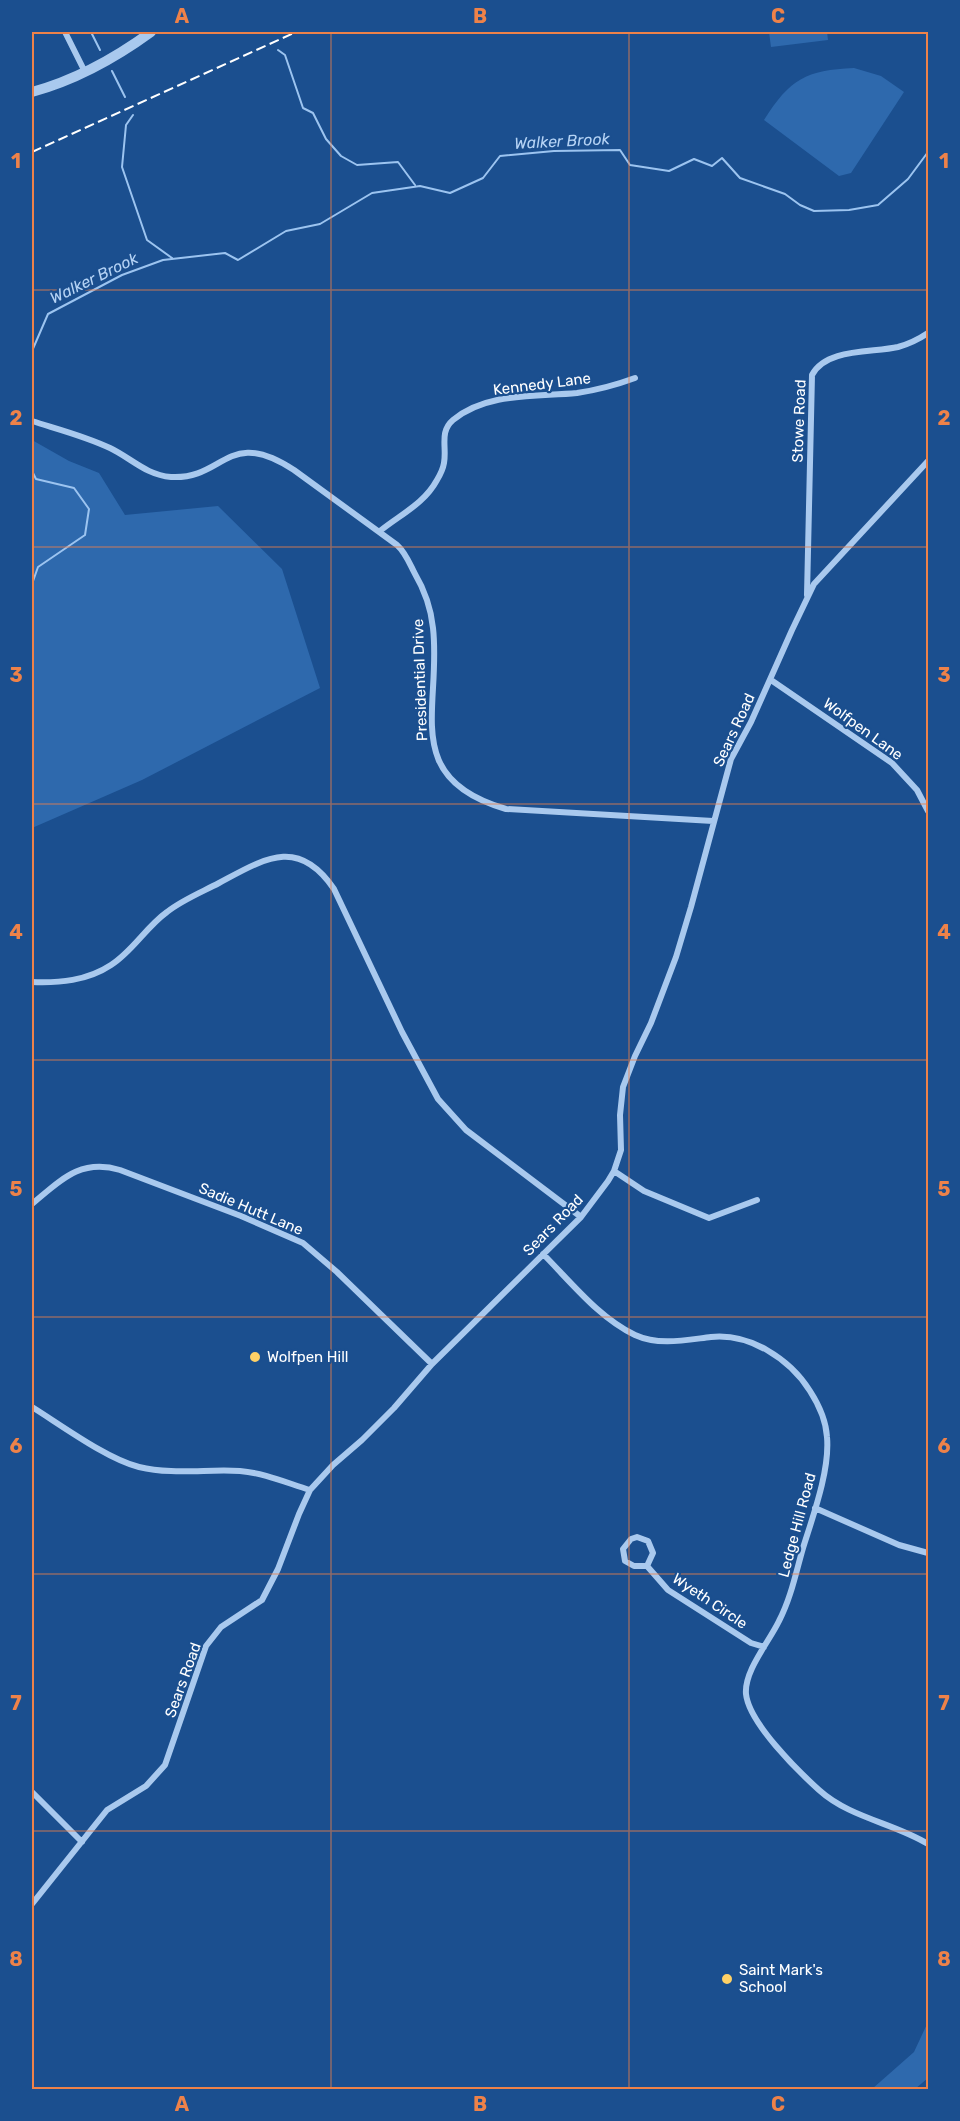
<svg xmlns="http://www.w3.org/2000/svg" width="960" height="2121" font-family="Rubik,sans-serif">
<style>
.green{fill:#2e69ad}
.lines{fill:none;stroke-linecap:round;stroke-linejoin:round}
.stream{stroke:#9cc4f0;stroke-width:2}
.minor{stroke:#a9c9ee;stroke-width:6}
.tertiary{stroke:#a9c9ee;stroke-width:10}
.rail{stroke:#fff;stroke-width:2;stroke-dasharray:10 4.5;stroke-linecap:butt}
.grid{fill:none;stroke:#ee8249;stroke-width:1.5;stroke-opacity:0.55}
.poi-dot{fill:#ffd166;stroke:#1b4f8f;stroke-width:2}
.labels{text-anchor:middle;dominant-baseline:central;stroke-width:4.5;stroke-linejoin:round;paint-order:stroke}
.street-label{font-size:15px;fill:#fff;stroke:#1b4f8f}
.poi-label{font-size:15px;fill:#fff;stroke:#1b4f8f;text-anchor:start}
.water-label{font-size:16px;font-style:italic;fill:#b5d3f5;stroke:#1b4f8f}
.neatline{fill:none;stroke:#ee8249;stroke-width:2}
.grid-label{font-size:20px;text-anchor:middle;font-weight:bold;fill:#ee8249}
</style>
<rect width="100%" height="100%" fill="#1b4f8f"/>
<path class="green" d="M769,32h58l1,8 -57,7z
M854,68l27,8 23,16 -53,81 -12,3 -75,-56c26,-41 42,-50 90,-52z
M32,440l37,21 30,12 26,42 93,-9 64,63 38,119 -178,92 -110,48z
M928,2022v56l-13,11h-43l42,-37z"/>
<g class="lines">
<path class="stream" d="M91,32l9,18
M278,50l7,5 18,53 10,5 13,26 15,17 16,9 41,-3 17,23
M112,71l13,26
M133,115l-7,10 -4,42 25,73 25,18
M32,351l16,-37 74,-39 41,-15 62,-7 13,7 48,-29 34,-7 52,-31 48,-7 30,7 33,-15 17,-22 54,-5 66,-1 10,15 39,6 25,-12 18,7 10,-8 18,20 45,16 15,11 14,6 35,-1 29,-5 30,-26 20,-27
M32,471l4,8 38,9 15,21 -4,26 -47,32 -6,17"/>
<path class="minor" d="M65,32l20,40
M32,421c25,8 53,15 78,27 21,10 36,27 61,29 54,3 56,-51 123,-7l103,75c8,7 12,17 17,27 10,17 17,36 19,56 9,79 -34,150 73,181l207,12
M380,531c21,-17 44,-27 57,-51 3,-5 6,-11 7,-17 3,-16 -5,-31 9,-43 34,-28 83,-23 124,-27 20,-3 39,-8 58,-15
M807,595l5,-220c14,-27 60,-22 86,-28 11,-3 21,-8 30,-14
M771,680l121,83 25,27 11,21
M32,982c27,1 55,-1 79,-17 22,-14 35,-38 56,-53 15,-12 35,-20 52,-29 45,-24 79,-47 115,6l68,143 36,67 28,31 115,87
M614,1171l30,20 65,27 48,-18
M32,1204c28,-23 48,-46 88,-34l121,46 62,27 34,29 95,92
M543,1254c28,28 56,64 92,81 24,11 51,5 76,2 39,-4 79,22 99,54 9,14 16,30 17,46 3,33 -14,79 -24,111 -7,24 -12,50 -24,73 -10,21 -35,50 -33,73 3,29 52,77 73,96 31,28 75,33 109,54
M32,1407c29,18 75,52 107,60 33,8 68,2 101,4 24,2 47,12 70,19
M815,1508l84,37 29,8
M647,1566h-13l-9,-5 -2,-12 8,-10 6,-2 11,4 5,12 -6,13 21,24 83,53 13,4
M32,1792l50,50
M32,1904l75,-94 39,-24 19,-21 41,-119 15,-19 41,-27 16,-31 21,-55 11,-24 23,-25 29,-25 32,-32 38,-44 149,-147 27,-36 6,-10 7,-21 -1,-35 3,-28 12,-31 16,-33 25,-66 15,-50 40,-148 20,-37 41,-92 22,-46 114,-123"/>
<path class="tertiary" d="M32,92c44,-12 82,-33 119,-60"/>
<path class="rail" d="M32,152l264,-120"/>
</g>
<path class="grid" d="M331,32v2058M629,32v2058M32,290h896M32,547h896M32,804h896M32,1060h896M32,1317h896M32,1574h896M32,1831h896"/>
<g class="poi-dot">
<circle cx="255" cy="1357" r="6"/>
<circle cx="727" cy="1979" r="6"/>
</g>
<g class="labels">
<g class="street-label">
<text transform="translate(542 384) rotate(-7)">Kennedy Lane</text>
<text transform="translate(799 421) rotate(-88)">Stowe Road</text>
<text transform="translate(420 680) rotate(-92)">Presidential Drive</text>
<text transform="translate(863 729) rotate(36)">Wolfpen Lane</text>
<text transform="translate(734 730) rotate(-65)">Sears Road</text>
<text transform="translate(251 1209) rotate(23)">Sadie Hutt Lane</text>
<text transform="translate(553 1225) rotate(-46)">Sears Road</text>
<text transform="translate(797 1525) rotate(-75)">Ledge Hill Road</text>
<text transform="translate(710 1601) rotate(34)">Wyeth Circle</text>
<text transform="translate(183 1680) rotate(-70)">Sears Road</text>
</g>
<g class="poi-label">
<text x="267" y="1357">Wolfpen Hill</text>
<text x="739" y="1970">Saint Mark's<tspan x="739" dy="17">School</tspan></text>
</g>
<g class="water-label">
<text transform="translate(562 141) rotate(-3)">Walker Brook</text>
<text transform="translate(94 278) rotate(-26)">Walker Brook</text>
</g>
</g>
<rect width="960" height="2121" fill="none" stroke="#1b4f8f" stroke-width="66"/>
<rect x="33" y="33" width="894" height="2055" class="neatline"/>
<g class="grid-label">
<text x="182" y="23">A</text>
<text x="480" y="23">B</text>
<text x="778" y="23">C</text>
<text x="16" y="168">1</text>
<text x="944" y="168">1</text>
<text x="16" y="425">2</text>
<text x="944" y="425">2</text>
<text x="16" y="682">3</text>
<text x="944" y="682">3</text>
<text x="16" y="939">4</text>
<text x="944" y="939">4</text>
<text x="16" y="1196">5</text>
<text x="944" y="1196">5</text>
<text x="16" y="1453">6</text>
<text x="944" y="1453">6</text>
<text x="16" y="1710">7</text>
<text x="944" y="1710">7</text>
<text x="16" y="1966">8</text>
<text x="944" y="1966">8</text>
<text x="182" y="2111">A</text>
<text x="480" y="2111">B</text>
<text x="778" y="2111">C</text>
</g>
</svg>
